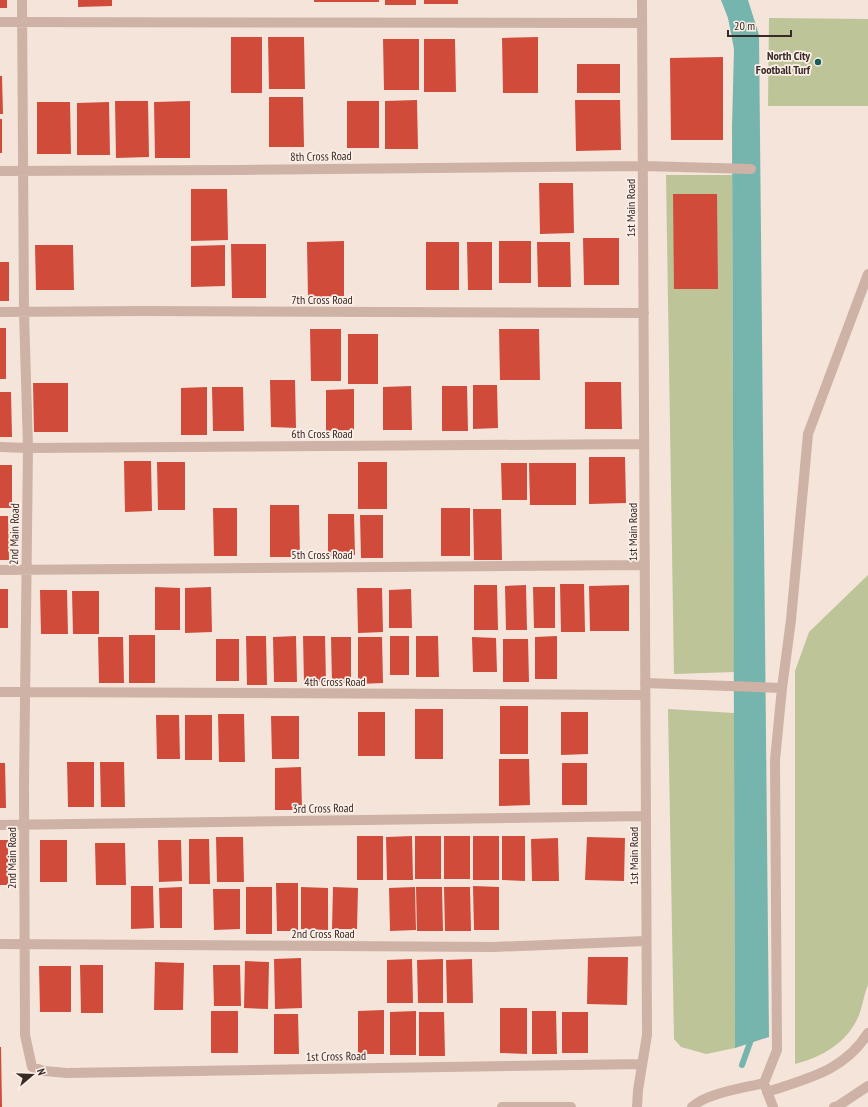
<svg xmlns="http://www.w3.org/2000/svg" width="868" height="1107" font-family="'PT Sans Narrow',sans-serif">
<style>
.green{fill:#bcc498}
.water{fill:#76b4ae}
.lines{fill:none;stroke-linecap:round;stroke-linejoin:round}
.stream{stroke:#76b4ae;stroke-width:6}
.building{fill:#d14b3b}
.service{stroke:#cdb2a5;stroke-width:10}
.minor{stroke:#cdb2a5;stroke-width:10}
.poi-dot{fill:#185e59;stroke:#fbefe7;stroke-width:1.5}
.labels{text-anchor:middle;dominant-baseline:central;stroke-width:3.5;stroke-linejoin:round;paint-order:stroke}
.poi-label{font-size:12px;font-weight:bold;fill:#382a27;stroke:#fbefe7;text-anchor:end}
.street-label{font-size:12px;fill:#382a27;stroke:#fbefe7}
</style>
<rect width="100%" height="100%" fill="#f4e4da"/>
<path class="green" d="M769,18l99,1v87h-100z
M666,175h66l2,497 -60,2z
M868,575v410c-4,9 -5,20 -9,30 -11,27 -36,42 -64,49v-393l14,-39z
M668,709l66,4 1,335 -29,6 -25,-7 -7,-8z"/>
<path class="water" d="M721,0h27l11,35 10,1002 -34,11 -3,-921 2,-78 -6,-31z"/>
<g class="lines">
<path class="stream" d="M742,1065l10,-28"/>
</g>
<path class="building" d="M0,0h7v8h-7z
M78,0h34v6l-34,1z
M314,0h65v2h-65z
M385,0h31v5h-31z
M424,0h34v4h-34z
M231,37h31v56h-31z
M268,37h36l1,52h-36z
M538,37v56h-35l-1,-55z
M383,39h36v51h-35z
M424,39h31l1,53h-32z
M723,57v83h-52l-1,-82z
M577,64h43v29h-43z
M0,76h2l1,38h-3z
M269,97h34l1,50h-35z
M417,100l1,49h-33v-48z
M575,100h45l1,50 -45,1z
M115,101h33l1,56 -33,1z
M190,101v57h-35l-1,-56z
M347,101h32v47h-32z
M37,102h33l1,52h-34z
M109,102l1,53h-33v-52z
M0,119h2v34h-2z
M539,183h34l1,50 -34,1z
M191,189h36l1,51 -37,1z
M673,194h44l1,95h-44z
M583,238h36v47h-35z
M344,241v55l-36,1 -1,-55z
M499,241h32v42h-32z
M426,242h33v48h-33z
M467,242h25v48h-24z
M537,242h33l1,45h-33z
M231,244h35v54h-34z
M35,245h38l1,45h-38z
M225,245v41l-34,1v-41z
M0,262h9v39h-9z
M0,328h6v51h-6z
M310,329h31v52h-30z
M499,329h40l1,51h-40z
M348,334h30v50h-30z
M270,380h25l1,48 -25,-1z
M585,382h36l1,47h-37z
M33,383h35v49h-34z
M473,385h24l1,43 -25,1z
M411,386l1,44h-29v-43z
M442,386h25l1,45h-26z
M207,387v48h-26v-47z
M212,387h31l1,44h-31z
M354,389v41l-28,1v-41z
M0,392h11l1,45h-12z
M589,457h36l1,46 -37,1z
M124,461h27l1,50 -27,1z
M157,462h28v48h-27z
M358,462h29v47h-29z
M501,463h26v37h-25z
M529,463h47v42h-46z
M0,465h12v43h-12z
M270,505h29l1,52h-30z
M213,508h24v48h-23z
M441,508h29v48h-29z
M473,509h28l1,51h-28z
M328,514h26l1,41 -27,1z
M360,515h23v43h-22z
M0,516h8l1,44h-9z
M560,584h24l1,48h-24z
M474,585h23l1,45h-24z
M526,585l1,45h-21l-1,-44z
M629,585v46h-39l-1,-45z
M155,587l25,1v42h-25z
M211,587l1,45 -27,1v-45z
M533,587h22v41h-21z
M357,588h25l1,44 -25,1z
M0,589h8v39h-8z
M411,589l1,39h-23v-38z
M40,590h27l1,44h-27z
M72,591h27v43h-26z
M129,635h26v48h-26z
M246,636h20l1,49h-20z
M296,636l1,46h-23l-1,-45z
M303,636h22l1,46h-22z
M390,636h19v39h-19z
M416,636h22l1,41h-23z
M557,636v43h-22v-42z
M98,637h25l1,46h-25z
M331,637h20v46h-19z
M358,637h24l1,46 -25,1z
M472,637l24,1 1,34h-24z
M216,639h23v42h-23z
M503,639h25l1,43h-26z
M500,706h28v48h-28z
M415,709h28v50h-28z
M358,712h27v44h-27z
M561,712h27v42l-27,1z
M218,714h26l1,48h-26z
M156,715h23l1,44h-23z
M185,715h27v45h-27z
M271,716h28v43h-27z
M499,759h30l1,46 -31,1z
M67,762h27v45h-26z
M100,762h24l1,45h-24z
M0,763h5l1,45h-6z
M562,763h25v42h-25z
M301,767l1,43h-27v-42z
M357,836h26v44h-26z
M412,836l1,44h-26l-1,-43z
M415,836h26v43h-26z
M444,836h26v43h-26z
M473,836h26v44h-26z
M502,836h23v45l-23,-1z
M216,837h27l1,45h-27z
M587,837l38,1 -1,43 -39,-1z
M558,838l1,43h-27l-1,-42z
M189,839h20l1,45h-21z
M0,840h8v45h-8z
M40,840h27v42h-27z
M158,840h23l1,41 -23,1z
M95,843h30l1,42h-30z
M276,883h22v48h-21z
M131,886h22l1,42 -23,1z
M473,886l26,1v43h-25z
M182,887v41h-22l-1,-40z
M246,887h26v47h-26z
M301,887l27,1v42l-27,-1z
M333,887l25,1 -1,41h-25z
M415,887l1,43 -26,1 -1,-43z
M416,887h26l1,44h-26z
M444,887h26l1,44h-26z
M213,889h27v40l-26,1z
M588,957h40l-1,48 -40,-1z
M301,958l1,50 -27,1 -1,-50z
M412,959l1,44h-26v-43z
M443,959v44h-25l-1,-43z
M472,959l1,44h-26l-1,-43z
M245,961l24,1 -1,47 -24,-1z
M155,962l29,1 -1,47h-29z
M80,965h23v48h-22z
M213,965h27l1,41h-27z
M39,966h32v46h-31z
M500,1008h27v46l-27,-1z
M384,1010v44h-26v-43z
M211,1011h27v42h-27z
M416,1011v44h-26v-43z
M532,1011h24l1,43h-25z
M419,1012h25l1,44h-26z
M562,1012h26v41h-26z
M274,1014h24l1,40h-25z
M0,1047h1l1,60h-2z"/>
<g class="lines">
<path class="service" d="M0,692h25
M767,1092c41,-14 77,-21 101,-59
M502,1107h69
M834,1107l4,-1 30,-20"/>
<path class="minor" d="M22,0l2,312 4,136 -4,337 1,250 7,32 12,4 23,2 575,-9
M0,22l642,1
M0,171l241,-1 402,-4 108,3
M0,312l144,-1 500,2
M0,447l28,1 616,-4
M0,570l645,-5
M645,683l137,5
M25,692l620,3
M0,825l646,-9
M0,944l494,3 152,-6
M637,1107l1,-17 9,-55 -5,-1035
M692,1107c15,-14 52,-19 72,-24
M773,1107l-9,-24 13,-33 -2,-290 7,-72 9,-68 17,-186 60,-160"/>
</g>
<circle class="poi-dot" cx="818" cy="62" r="4"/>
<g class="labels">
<g class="poi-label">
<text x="810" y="55">North City<tspan x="810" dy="14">Football Turf</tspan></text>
</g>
<g class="street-label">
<text transform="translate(321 156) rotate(-1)">8th Cross Road</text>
<text transform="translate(630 208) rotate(-90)">1st Main Road</text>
<text x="322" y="299">7th Cross Road</text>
<text x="322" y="433">6th Cross Road</text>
<text transform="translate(632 532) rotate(-90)">1st Main Road</text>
<text transform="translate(14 534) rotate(-89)">2nd Main Road</text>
<text x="322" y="554">5th Cross Road</text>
<text x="335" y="681">4th Cross Road</text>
<text transform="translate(323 808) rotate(-1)">3rd Cross Road</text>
<text transform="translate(633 856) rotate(-90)">1st Main Road</text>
<text transform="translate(11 858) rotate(-90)">2nd Main Road</text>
<text x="323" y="933">2nd Cross Road</text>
<text transform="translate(336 1056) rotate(-1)">1st Cross Road</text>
</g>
</g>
<g transform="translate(32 1075) rotate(71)" stroke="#fbefe7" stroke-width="3" paint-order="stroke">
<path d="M0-3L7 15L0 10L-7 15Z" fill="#382a27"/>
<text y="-6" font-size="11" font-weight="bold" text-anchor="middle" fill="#382a27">N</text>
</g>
<path d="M728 30v6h63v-6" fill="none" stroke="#382a27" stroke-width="2"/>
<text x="734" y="30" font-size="12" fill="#382a27" stroke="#fbefe7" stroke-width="3" paint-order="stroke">20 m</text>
</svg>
